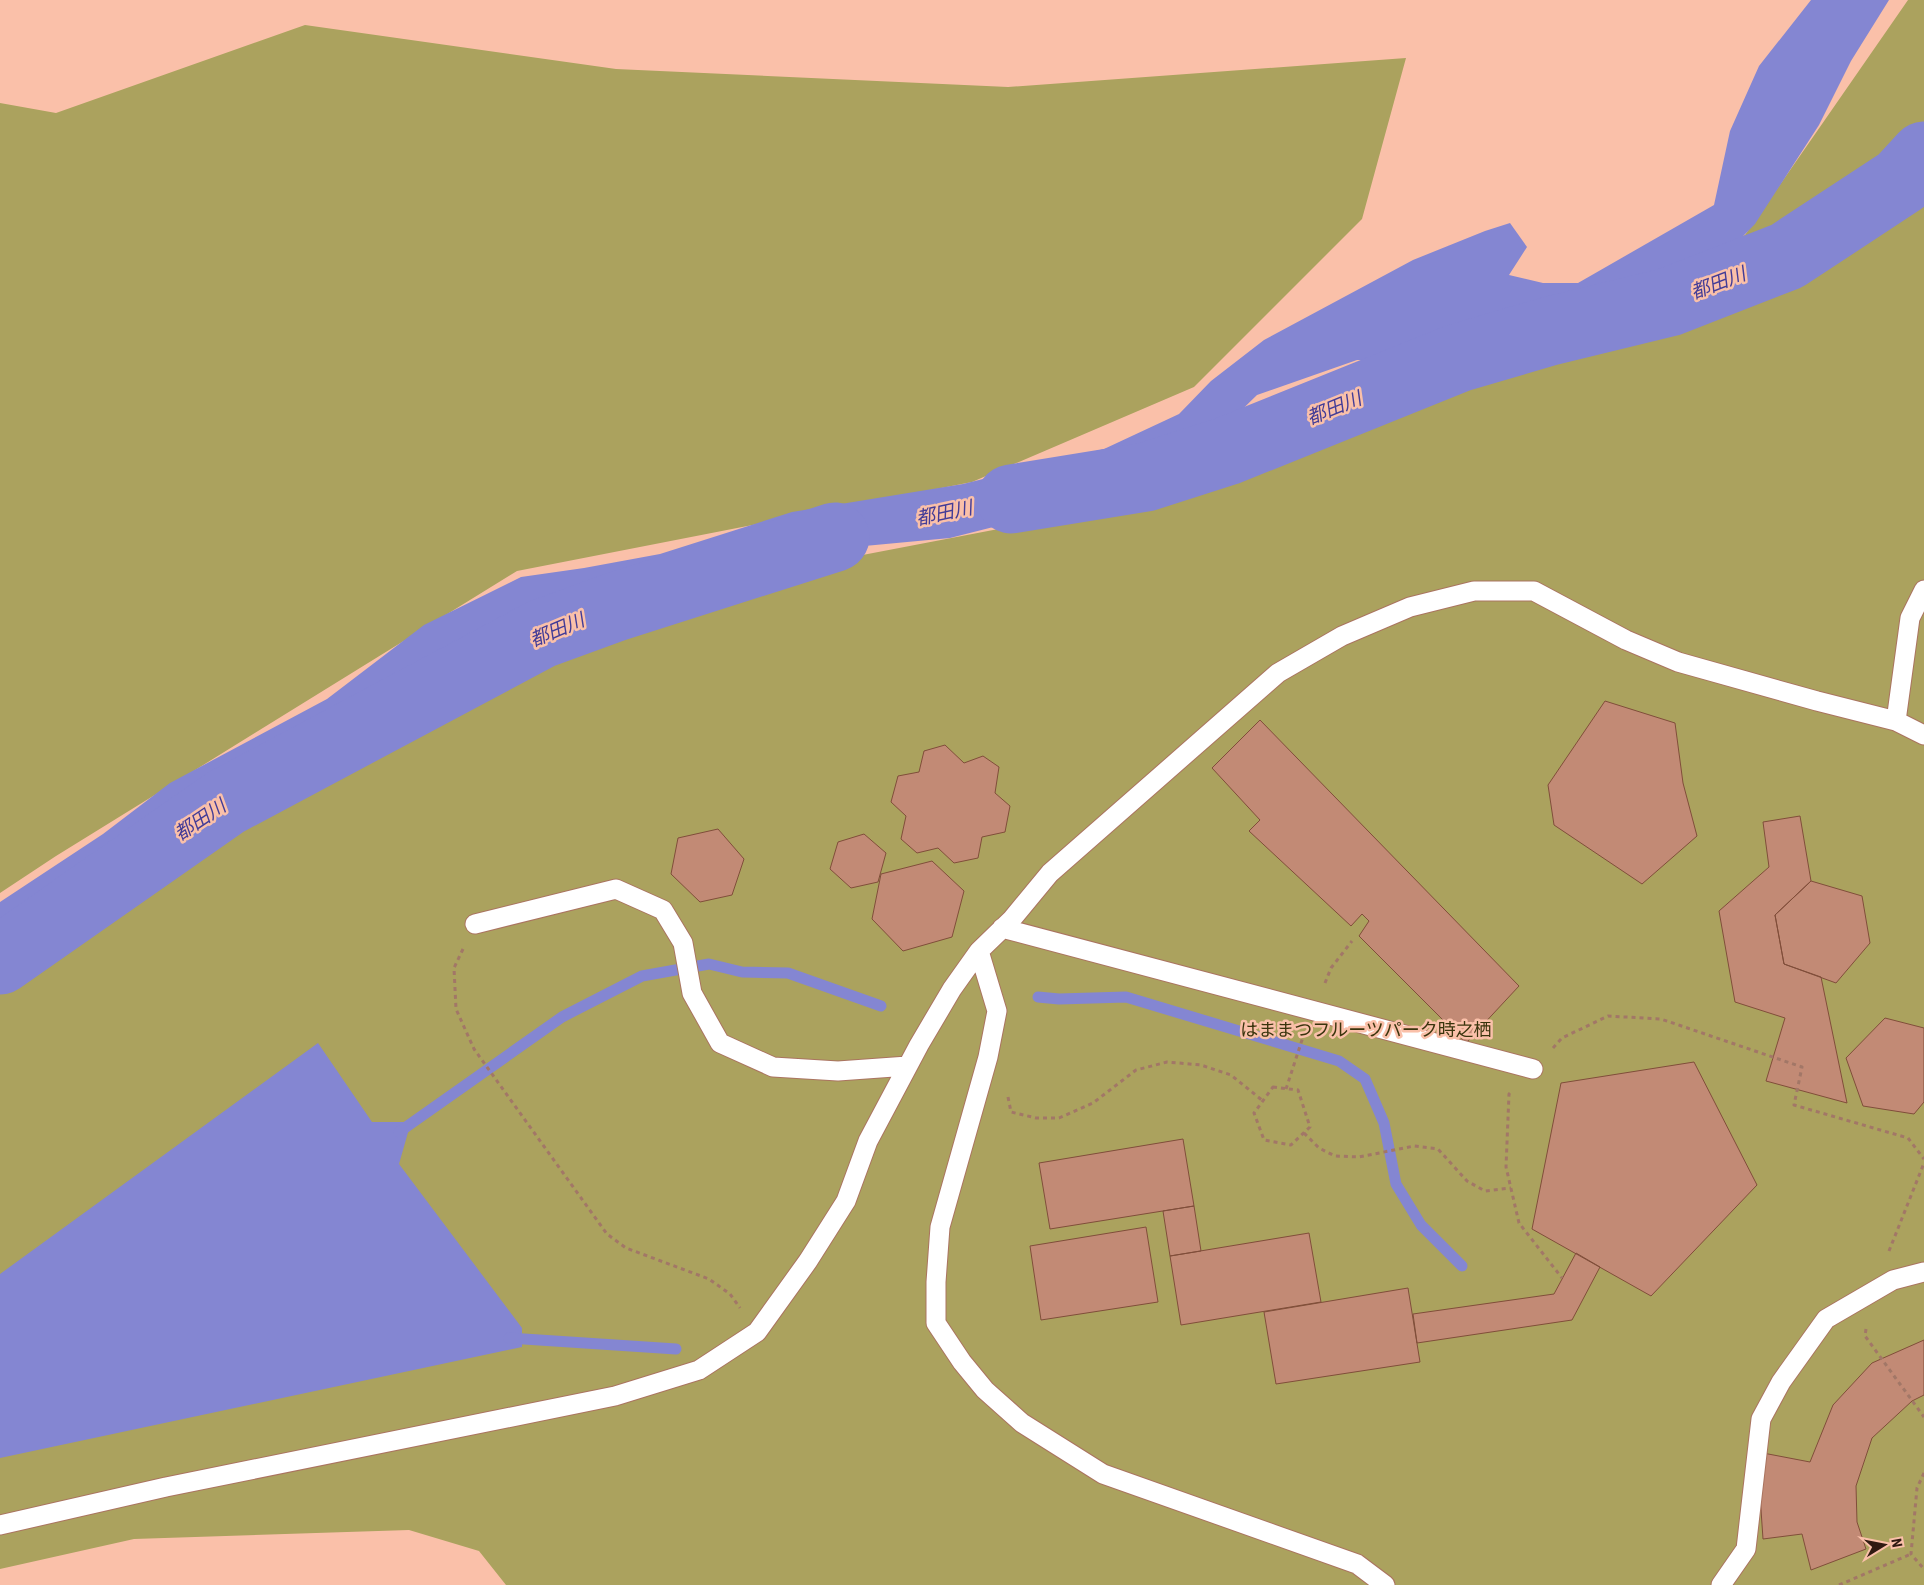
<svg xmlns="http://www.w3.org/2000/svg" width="1924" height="1585" font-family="'Roboto Condensed','Noto Sans JP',sans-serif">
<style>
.green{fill:#aba25e}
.water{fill:#8486d2}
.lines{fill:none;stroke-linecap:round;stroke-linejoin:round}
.stream{stroke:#8486d2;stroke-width:11}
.river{stroke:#8486d2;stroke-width:69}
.building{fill:#c28a75;stroke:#804e3a}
.lane-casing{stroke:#aa7460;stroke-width:21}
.path{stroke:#a27767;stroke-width:3;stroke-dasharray:4 4;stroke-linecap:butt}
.lane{stroke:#fff;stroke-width:19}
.labels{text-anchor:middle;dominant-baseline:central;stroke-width:5;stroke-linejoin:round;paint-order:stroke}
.park-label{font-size:18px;fill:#3a340d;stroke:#fac0a9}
.water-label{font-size:19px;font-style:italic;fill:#433c97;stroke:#fac0a9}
</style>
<rect width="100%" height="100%" fill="#fac0a9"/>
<path class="green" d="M1908,0h16v1585h-1418l-27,-34 -70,-21 -275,9 -134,30v-590l270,-201 379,-182 376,-72 412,-147 308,-142z
M305,25l311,44 392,18 398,-29 -44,161 -168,168 -222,95 -455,89 -461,285 -56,37v-790l56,10z"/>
<path class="water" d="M1811,0h78l-38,61 -32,64 -64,99 -47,48 -70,28 -109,20h-45l-42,16 -50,24h-35l-100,35 -38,37 -190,86 -79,20 -107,10 -162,28 -172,55 -94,36 -94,52 -145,88 -176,118v-23l103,-68 67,-51 157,-84 97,-74 97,-48 63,-9 76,-14 132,-42 171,-28 141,-35 75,-35 32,-33 53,-41 149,-80 72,-29 25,-8 17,24 -18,28 34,8h35l136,-78 16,-74 29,-65z
M318,1043l54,79h39l-12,42 123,164v19l-522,111v-184z"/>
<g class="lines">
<path class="stream" d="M1038,997l21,2 67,-2 213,64 26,18 19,44 12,61 25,41 41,41
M399,1132l163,-115 80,-41 67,-12 33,8 46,1 93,33
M509,1338l167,11"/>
<path class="river" d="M1011,499l135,-22 81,-26 231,-93 92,-27 119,-29 118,-46 114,-75 23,-25
M0,960l226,-158 315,-168 74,-27 220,-70"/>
</g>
<path class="building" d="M1605,701l70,22 8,60 14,53 -55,48 -88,-59 -6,-40z
M1260,720l259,266 -53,57 -107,-107 10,-15 -7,-7 -11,12 -102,-95 11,-11 -48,-52z
M945,745l19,18 19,-7 16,11 -4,26 15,13 -5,26 -23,5 -4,21 -24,5 -16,-15 -21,5 -16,-14 5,-23 -15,-14 7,-26 21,-4 5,-21z
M1800,816l11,65 -36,34 9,49 37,13 26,126 -81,-22 19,-63 -50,-16 -16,-91 50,-44 -6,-45z
M718,829l26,30 -12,36 -32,7 -29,-28 7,-36z
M864,834l22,19 -8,29 -27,6 -21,-19 8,-27z
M932,861l32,30 -12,46 -49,14 -31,-32 9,-45z
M1811,881l51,15 8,47 -34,40 -52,-19 -9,-49z
M1885,1018l39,10v74l-10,12 -51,-8 -17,-48z
M1694,1062l63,123 -106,111 -119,-67 29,-146z
M1183,1139l11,67 -144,23 -11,-66z
M1194,1206l7,45 -31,5 -7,-45z
M1146,1227l12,75 -117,18 -11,-74z
M1309,1233l12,69 -140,23 -11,-69z
M1576,1253l24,14 -28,53 -155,23 -4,-29 141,-20z
M1408,1288l12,74 -144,22 -12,-72z
M1924,1340v55l-12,6 -40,37 -16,48 1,36 9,27 -55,21 -9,-36 -39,5 -3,-44 3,-42 47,9 23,-57 39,-42z"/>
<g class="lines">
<g class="lane-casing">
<path id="lane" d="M1896,721l14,-103 14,-28
M475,924l141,-35 47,21 20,33 9,50 28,50 53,24 65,4 70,-5
M1002,928l531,141
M979,951l18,60 -9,46 -48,170 -4,55v41l26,39 23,28 37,33 81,51 254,90 28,21
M0,1525l166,-38 449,-91 84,-26 58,-38 51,-71 38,-60 22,-60 51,-96 33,-56 27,-38 33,-32 38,-46 228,-200 64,-37 68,-29 64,-16h60l92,49 52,22 139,39 79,20 28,14
M1721,1585l25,-36 15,-130 20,-37 45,-63 67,-39 31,-8"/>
</g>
<path class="path" d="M463,949l-9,19 2,41 18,40 133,185 19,14 83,31 21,15 10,14
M1325,983l6,-15 21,-27
M1553,1048l9,-10 46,-22 53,3 141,48 -8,38 114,33 16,21
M1273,1087l25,3 12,37 -19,18 -27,-5 -10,-27z
M1286,1089l17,-52
M1510,1093l-1,1 -3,73 13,56 43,55
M1008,1097l3,15 25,6h23l34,-15 43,-33 31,-8 34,3 30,10 32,26
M1304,1133l15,15 16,8 24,1 55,-11 24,3 29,32 18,10 26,-3
M1889,1251l35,-88
M1866,1329l-1,7 59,81
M1924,1473l-7,15 -6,66 13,15
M1839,1585l72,-31"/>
<use href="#lane" class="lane"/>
</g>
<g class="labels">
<g class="park-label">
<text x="1366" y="1029">はままつフルーツパーク時之栖</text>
</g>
<g class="water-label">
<text transform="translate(1718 283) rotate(-21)">都田川</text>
<text transform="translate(1334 408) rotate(-22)">都田川</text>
<text transform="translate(944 513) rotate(-12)">都田川</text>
<text transform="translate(557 630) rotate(-23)">都田川</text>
<text transform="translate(200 820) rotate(-34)">都田川</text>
</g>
</g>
<g transform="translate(1884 1545) rotate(80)" stroke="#fac0a9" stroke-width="4" paint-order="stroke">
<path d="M0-4L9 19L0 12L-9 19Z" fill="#301a12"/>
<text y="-8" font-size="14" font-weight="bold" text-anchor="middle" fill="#301a12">N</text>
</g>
</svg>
